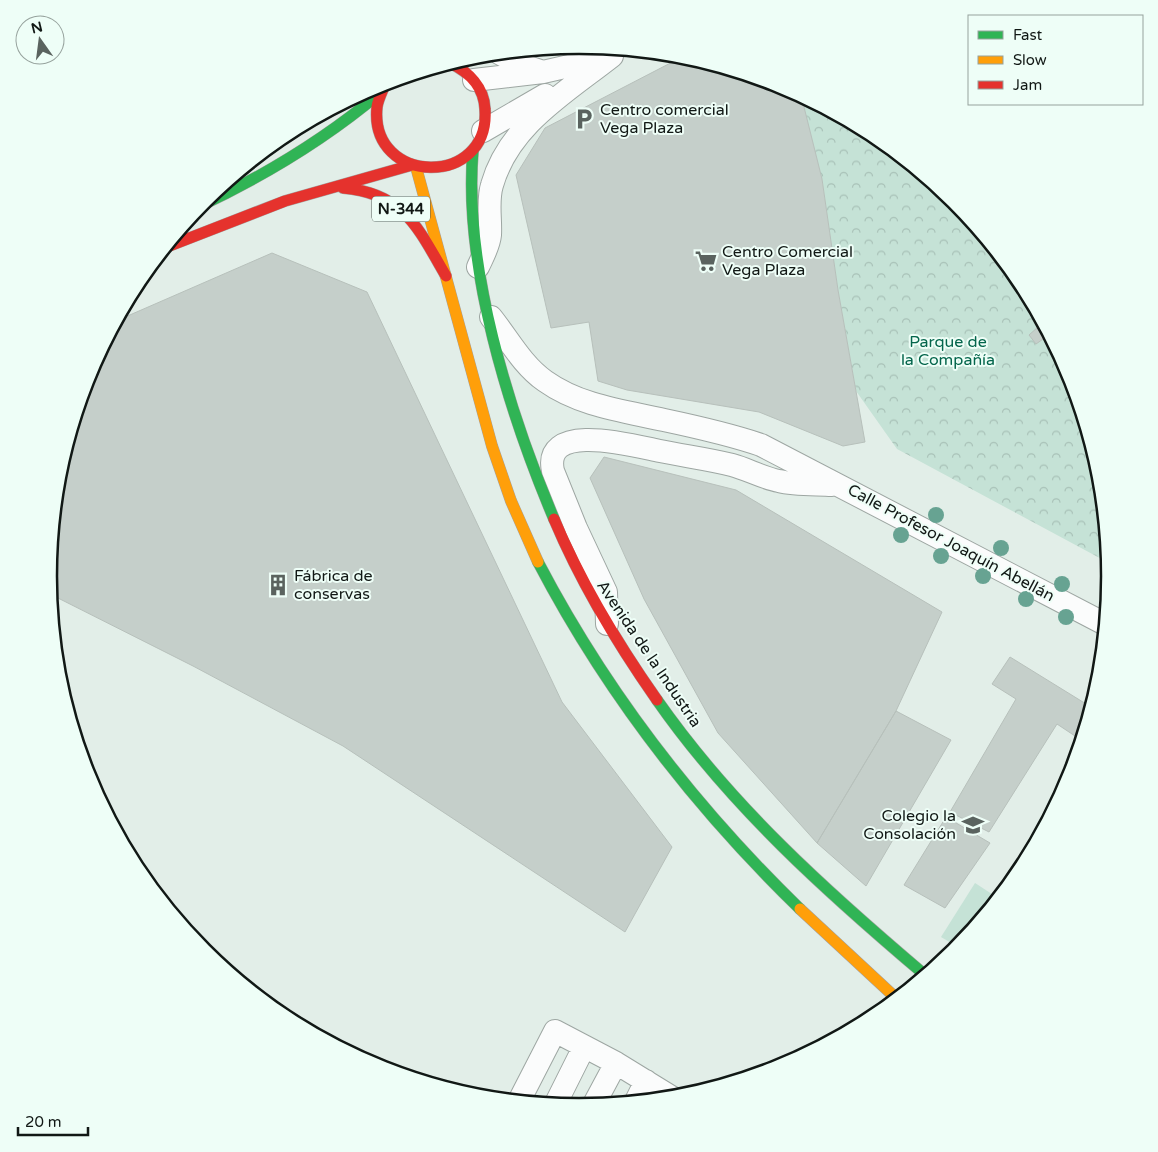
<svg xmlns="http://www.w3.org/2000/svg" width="1158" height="1152" font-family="'Varela Round',sans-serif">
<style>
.grass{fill:#c5e2d6}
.park{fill:url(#park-crowns)}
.building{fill:#c5cfca;stroke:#b7c0bb}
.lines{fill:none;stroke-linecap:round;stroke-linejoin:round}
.street-casing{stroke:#9da6a2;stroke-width:24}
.fast-casing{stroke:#a4a19f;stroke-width:12}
.slow-casing{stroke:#a4a19f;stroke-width:12}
.jam-casing{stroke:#a4a19f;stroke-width:12}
.street{stroke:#fbfcfc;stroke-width:22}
.fast{stroke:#30b455;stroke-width:11}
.slow{stroke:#ff9f0a;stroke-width:11}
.jam{stroke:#e5322d;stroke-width:11}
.tree{fill:#67a392}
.labels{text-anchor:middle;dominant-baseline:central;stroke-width:4;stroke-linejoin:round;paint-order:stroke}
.shield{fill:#eefef7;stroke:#535d59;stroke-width:1}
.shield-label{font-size:15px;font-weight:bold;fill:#111815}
.poi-label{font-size:16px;fill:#111815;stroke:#eefef7;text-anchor:start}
.park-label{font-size:16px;fill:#03654b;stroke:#eefef7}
.street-label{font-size:16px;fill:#111815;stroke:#eefef7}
.rim{fill:none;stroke:#111815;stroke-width:2.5}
</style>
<defs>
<pattern id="park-crowns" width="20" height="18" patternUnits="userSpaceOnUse" patternTransform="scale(1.25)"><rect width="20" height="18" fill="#c5e2d6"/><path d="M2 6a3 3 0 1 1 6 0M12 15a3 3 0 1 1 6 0" fill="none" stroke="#a8c1b7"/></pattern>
</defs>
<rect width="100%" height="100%" fill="#e2eee8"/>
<path class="grass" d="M975,883l23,15 -40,49 -17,-10z"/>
<path class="park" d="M801,95l73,40 81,66 66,80 49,92 30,100 9,90 -212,-114 -41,-58 -18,-101 -16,-111z"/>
<path class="building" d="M684,56l98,30 19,9 21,84 16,111 27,152 -22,4 -84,-34 -132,-22 -29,-9 -9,-59 -38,6 -35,-153 29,-47z
M272,253l95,39 195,410 110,145 -47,85 -282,-186 -150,-80 -143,-72 -2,-18 10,-104 31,-99 27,-52z
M1021,282l32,60 -1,1 -6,-6 -10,7 -7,-9 9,-8 -10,-20z
M604,457l132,33 206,122 -46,99 -79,132 -99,-110 -74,-134 -54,-121z
M1010,657l81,50 -10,33 -24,-16 -68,108 -39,-20 66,-113 -24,-15z
M896,711l55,29 -85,146 -49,-43z
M946,817l44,26 -45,65 -41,-23z"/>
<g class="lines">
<g class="street-casing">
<path id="street" d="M499,53l20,11 21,7
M474,80l69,-8 61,-14
M483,131l62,-36
M478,267c5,-11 11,-21 12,-32 1,-16 -3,-34 2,-50 17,-60 73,-92 120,-129
M491,317c17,21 31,48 54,64 35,25 79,30 119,39 33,7 65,14 97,25l344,179
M607,624l-1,-32 -30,-64 -23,-57c-11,-51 82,-25 107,-20 24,5 48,8 72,14 15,4 31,13 47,16 16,4 36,3 53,4
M519,1101l36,-70 61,32
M636,1101l10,-20
M555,1105l29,-58
M593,1106l23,-43 57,35"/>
</g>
<g class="fast-casing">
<path id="fast" d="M473,150c-10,116 36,262 81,369
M198,207c66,-31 126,-67 182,-114
M538,562c68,130 157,245 262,347
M657,700c74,106 170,192 268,275"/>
</g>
<g class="slow-casing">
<path id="slow" d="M416,167l76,279 19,55 27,61
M800,909l97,90"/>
</g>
<g class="jam-casing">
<path id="jam" d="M386,82c-3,8 -8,17 -9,25 -8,79 114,81 108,2 -1,-22 -16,-37 -35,-46
M343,188c61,5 75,40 103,88
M164,248l121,-47 127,-36
M554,519c27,64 63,124 103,181"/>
</g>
<use href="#street" class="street"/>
<use href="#fast" class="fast"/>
<use href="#slow" class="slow"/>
<use href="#jam" class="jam"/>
</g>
<g class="tree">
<circle cx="936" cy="515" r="8"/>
<circle cx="901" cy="535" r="8"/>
<circle cx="1001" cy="548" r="8"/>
<circle cx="941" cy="556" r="8"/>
<circle cx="983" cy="576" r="8"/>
<circle cx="1062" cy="584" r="8"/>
<circle cx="1026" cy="599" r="8"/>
<circle cx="1066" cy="617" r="8"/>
</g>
<defs>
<g id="parking-bare" transform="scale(1.725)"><path d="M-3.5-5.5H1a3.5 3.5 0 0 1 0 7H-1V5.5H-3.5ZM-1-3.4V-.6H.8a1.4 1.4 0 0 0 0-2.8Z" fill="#5a635f" stroke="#eefef7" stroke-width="2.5" paint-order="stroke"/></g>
<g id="supermarket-bare" transform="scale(1.725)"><path d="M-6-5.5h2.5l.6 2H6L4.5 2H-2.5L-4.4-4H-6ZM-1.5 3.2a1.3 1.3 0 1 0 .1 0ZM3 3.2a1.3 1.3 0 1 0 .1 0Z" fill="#5a635f" stroke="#eefef7" stroke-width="2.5" paint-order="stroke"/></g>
<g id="building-bare" transform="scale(1.725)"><path d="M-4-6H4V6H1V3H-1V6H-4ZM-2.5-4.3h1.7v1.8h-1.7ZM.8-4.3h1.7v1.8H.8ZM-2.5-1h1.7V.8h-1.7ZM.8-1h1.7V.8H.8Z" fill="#5a635f" stroke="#eefef7" stroke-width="2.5" paint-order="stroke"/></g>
<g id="school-bare" transform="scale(1.725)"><path d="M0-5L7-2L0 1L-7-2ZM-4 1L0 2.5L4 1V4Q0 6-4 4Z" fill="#5a635f" stroke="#eefef7" stroke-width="2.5" paint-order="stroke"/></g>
</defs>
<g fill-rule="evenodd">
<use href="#parking-bare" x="584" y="119"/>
<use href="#supermarket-bare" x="706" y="261"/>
<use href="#building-bare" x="278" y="585"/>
<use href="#school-bare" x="973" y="825"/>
</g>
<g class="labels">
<rect class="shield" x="372" y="196.5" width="58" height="25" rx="4"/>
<g class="shield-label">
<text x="401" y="209">N-344</text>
</g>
<g class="poi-label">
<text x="600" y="110">Centro comercial<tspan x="600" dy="18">Vega Plaza</tspan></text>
<text x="722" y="252">Centro Comercial<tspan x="722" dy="18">Vega Plaza</tspan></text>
<text x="294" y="576">Fábrica de<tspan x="294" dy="18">conservas</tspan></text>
<text x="956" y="816" text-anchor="end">Colegio la<tspan x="956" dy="18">Consolación</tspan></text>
</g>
<g class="park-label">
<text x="948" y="342">Parque de<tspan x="948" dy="18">la Compañía</tspan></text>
</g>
<g class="street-label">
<text transform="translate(951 543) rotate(28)">Calle Profesor Joaquín Abellán</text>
<text transform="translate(649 654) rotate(56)">Avenida de la Industria</text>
</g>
</g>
<path d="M0 0H1158V1152H0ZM57 576a522 522 0 1 1 1044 0a522 522 0 1 1-1044 0Z" fill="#eefef7" fill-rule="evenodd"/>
<path class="rim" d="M57 576a522 522 0 1 1 1044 0a522 522 0 1 1-1044 0Z"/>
<rect x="968" y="15" width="175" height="90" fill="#eefef7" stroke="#96a29d"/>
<rect x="978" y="31" width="25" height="8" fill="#30b455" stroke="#96a29d"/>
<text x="1013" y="40" font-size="15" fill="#111815">Fast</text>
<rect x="978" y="56" width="25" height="8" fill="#ff9f0a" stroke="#96a29d"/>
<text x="1013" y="65" font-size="15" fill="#111815">Slow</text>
<rect x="978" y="81" width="25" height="8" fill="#e5322d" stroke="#96a29d"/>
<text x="1013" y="90" font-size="15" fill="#111815">Jam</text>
<g transform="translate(40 40) rotate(346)"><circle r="24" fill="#eefef7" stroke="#96a29d"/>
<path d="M0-4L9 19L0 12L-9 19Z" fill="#5a635f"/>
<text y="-8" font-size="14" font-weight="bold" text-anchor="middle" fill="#111815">N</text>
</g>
<path d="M18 1127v8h70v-8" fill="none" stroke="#111815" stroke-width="2.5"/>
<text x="25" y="1127" font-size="15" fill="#111815" stroke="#eefef7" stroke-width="4" paint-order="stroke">20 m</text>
</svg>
